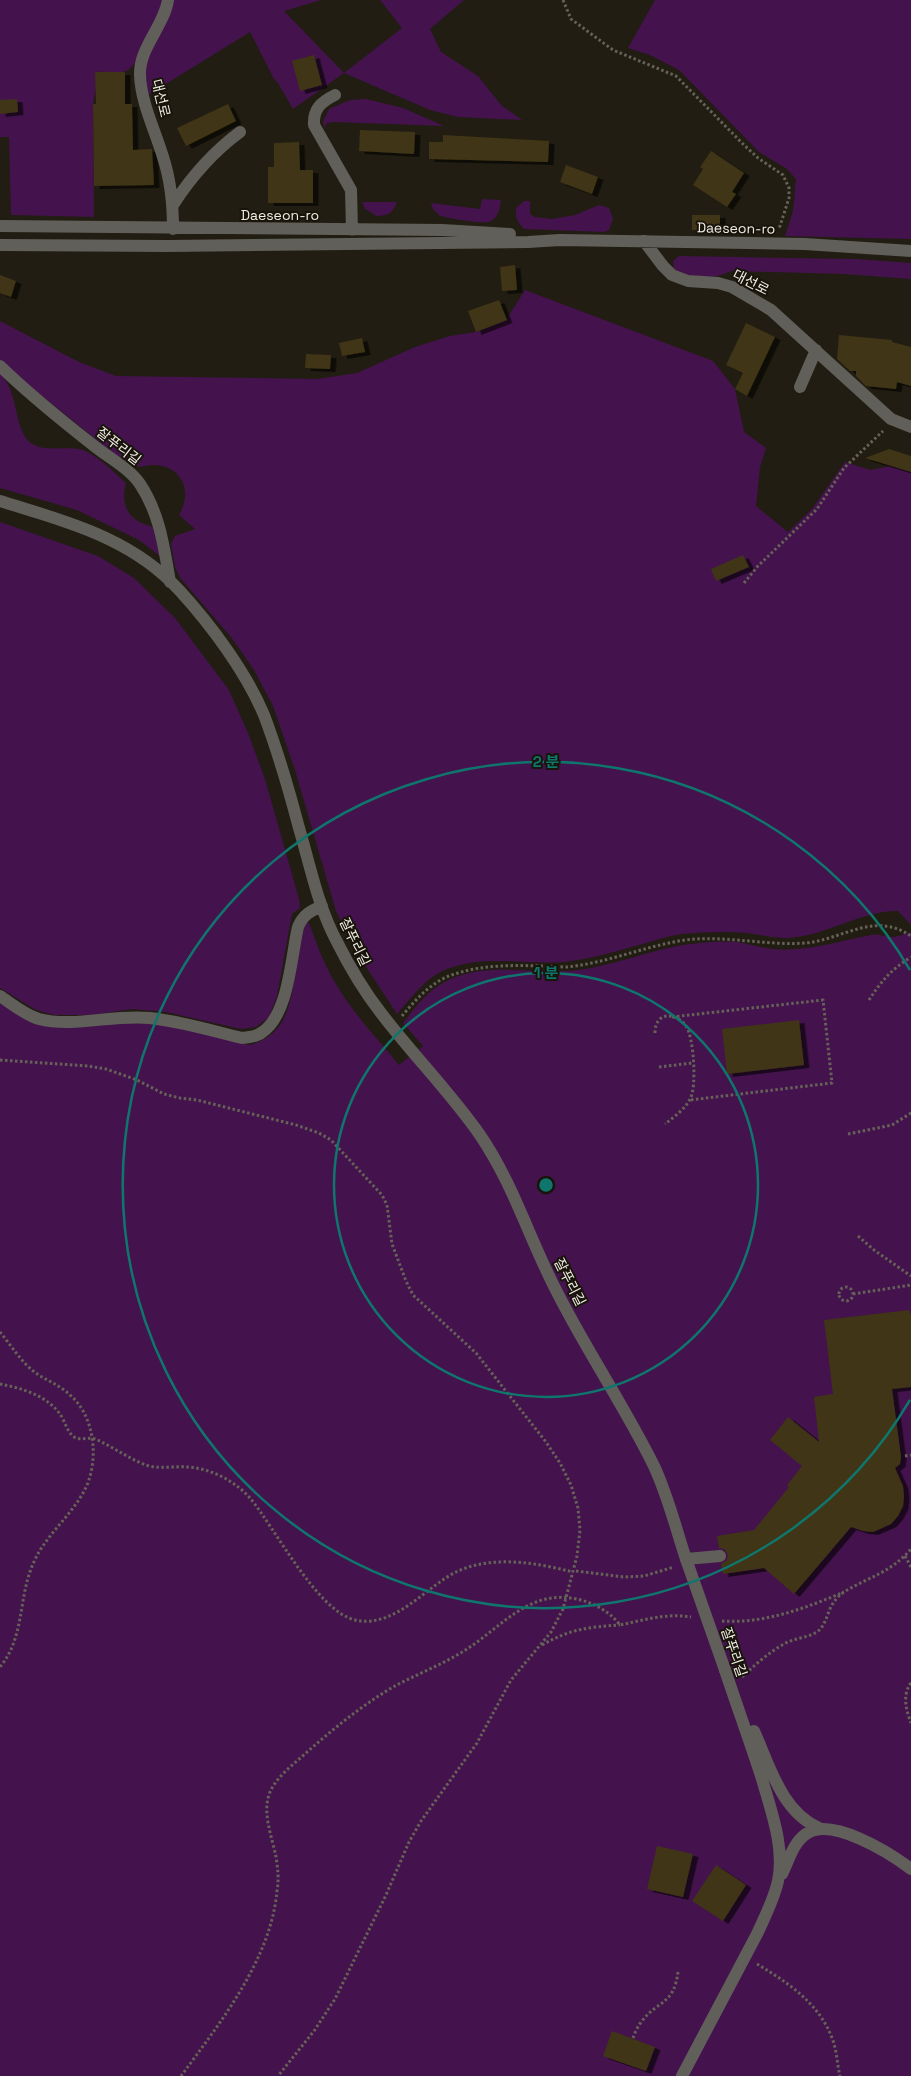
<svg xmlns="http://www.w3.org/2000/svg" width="911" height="2076" font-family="'Space Grotesk','Noto Sans KR',sans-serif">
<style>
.green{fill:#44134d}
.building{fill:#403415;filter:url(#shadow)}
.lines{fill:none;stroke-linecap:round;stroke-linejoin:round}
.path{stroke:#666258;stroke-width:3;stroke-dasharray:2.5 2.5;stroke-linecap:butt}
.minor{stroke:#615f5a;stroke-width:12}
.minor-bridge{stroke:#615f5a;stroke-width:12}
.ring{fill:none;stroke:#0f766e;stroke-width:2.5}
.labels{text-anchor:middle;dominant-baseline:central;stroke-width:4;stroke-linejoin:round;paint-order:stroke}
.street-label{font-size:14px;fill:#efece5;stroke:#18140a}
.centre{fill:#0f766e;stroke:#18140a;stroke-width:2.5}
.ring-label{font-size:15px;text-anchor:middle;font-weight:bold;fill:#0f766e;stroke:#18140a;stroke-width:4;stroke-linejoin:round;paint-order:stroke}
</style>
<defs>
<filter id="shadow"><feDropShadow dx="5.5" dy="3" stdDeviation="0" flood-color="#0009"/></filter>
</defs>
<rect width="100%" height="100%" fill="#211d12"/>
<path class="green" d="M0,0h162c-2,14 -23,67 -36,71 -9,3 -21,0 -31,1l1,15 -3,17 1,113 -83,-2 -2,-78h-9z
M173,0h148l-37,11 60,62 58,-45 -22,-28h84l-34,29 11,23 37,24 23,29 21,15 -64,-3 -28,-7 -86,-37 -51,36 -15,-26 -4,-4 -24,-47 -102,63 -3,-28z
M655,0h256v239l-126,-3 8,-25 3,-32 -9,-10 -28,-17 -80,-82 -29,-15 -22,-7z
M366,99l37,9 41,18 -111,-4 -6,1 -2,3v4l-2,-8 6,-13 21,-9z
M482,199l19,1c-1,8 -2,16 -10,21 -8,4 -41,-3 -51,-5l-7,-7 -2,-6 49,6z
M524,201h6v13l5,3 17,2 23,-4 24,-10 10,3 4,11 -4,11 -5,2 -80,-3c-7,-7 -9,-12 -8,-21z
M362,202h35c-4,11 -9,14 -20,14l-12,-7z
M679,256l177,3 55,4v16l-67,-5 -113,-3c-18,9 -38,8 -57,-2l-1,-8z
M525,290l188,71 22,28 9,43 22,16 -6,19 -4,39 32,26 24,-23 33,-47 25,8 20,-4 21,6v453l-13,-14c-39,0 -71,25 -110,27 -14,0 -28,-3 -41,-5 -22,-2 -43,-1 -65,1 -16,2 -31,8 -47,12 -23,7 -47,13 -71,16 -39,3 -78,-8 -117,7 -21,8 -35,28 -50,45l-42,-64 -19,-39 -41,-141 -22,-64 -19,-36 -23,-33 -50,-58 -6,-12 -4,-23 4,-8 20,-7 -16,-14c18,-31 -6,-58 -39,-48l-22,-10 -106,-85 -12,-13v-38l79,41 37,14 201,3 40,-6 58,-26 35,-11 26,-4 30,-12z
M0,373c4,5 8,11 10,16 7,15 7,44 21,54 14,10 36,2 52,7 16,6 30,22 43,33 -6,24 3,38 27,44l7,29 -21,-16 -62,-30 -77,-22z
M0,522l98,34 36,22 41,40 54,72 19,43 17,46 34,120 1,9 -8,6 -15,82 -8,21 -13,10 -15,2 -75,-17 -33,-3 -43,6h-36l-18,-5 -36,-22z
M308,921c8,20 14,39 25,58 17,31 43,58 66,86l24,-19 -20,-23c11,-14 23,-31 40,-40 37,-21 82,-10 123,-12 42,-2 83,-22 125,-27 15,-2 31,-3 46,-2 12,2 24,6 37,7 34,3 64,-8 97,-14 8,-2 14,2 22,2 5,0 13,-4 18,-5v1144h-911v-1075l21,13 153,12 76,19c58,-16 35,-84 58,-124z"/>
<path class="building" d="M314,55l8,30 -22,6 -8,-30z
M95,72h30v32h7l1,46 19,-1 2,36 -60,1 -1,-82h3z
M17,99l1,13 -18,2v-14z
M228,104l8,17 -50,25 -9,-18z
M360,130l55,2 -1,22 -55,-3z
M443,135l106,6 -1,21 -119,-3v-17h14z
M299,142l1,28h13v33h-45v-36h6v-24z
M711,151l33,22 -12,19 4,2 -9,13 -34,-22 10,-16 -3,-2z
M566,165l32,12 -6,17 -32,-12z
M692,215h28v15h-28z
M515,265l2,25 -15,1 -2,-24z
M0,275l16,6 -5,16 -11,-4z
M499,300l8,20 -31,12 -8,-21z
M746,323l29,14 -28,59 -12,-7 8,-16 -17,-8z
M839,335l53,5v2l19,5v39l-14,-4 -1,7 -30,-3 -10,-10v-5h-6l-13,-12z
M362,338l3,14 -23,4 -3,-13z
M306,354l25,1 -1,14 -25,-1z
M889,449l22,7v16l-46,-14z
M743,555l6,12 -33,14 -5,-12z
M799,1020l5,45 -77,9 -5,-45z
M909,1310l2,5v72l-19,2 9,68 -1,7 -5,4 8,18 1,11 -1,9 -5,10 -7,8 -18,8 -10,-1 -12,-4 -57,67 -30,-26 -41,6 -2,-10 6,-4 1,-5 -4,-6 -5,-1 -2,-12 37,-6 35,-43 -2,-2 15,-19 -32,-26 18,-23 31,25 -5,-45 19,-3 -9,-74z
M657,1846l36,8 -10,43 -36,-8z
M716,1865l30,20 -23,36 -31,-20z
M612,2031l43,16 -9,24 -43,-15z"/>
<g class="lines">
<path class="path" d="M563,0l8,19 42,31 63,26 68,69 14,13 25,17 6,13v10l-10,31
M744,583l14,-17 59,-57 27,-41 39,-37
M869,1000c13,-20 22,-30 42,-43
M402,1016c15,-18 32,-37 56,-43 26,-8 56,-8 83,-7 8,0 17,1 26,1 40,-4 78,-21 118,-27 41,-5 81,6 121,3 38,-4 68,-32 105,-7
M672,1017l151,-17 9,83 -142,17
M655,1033c0,-22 21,-21 31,-7 8,11 11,62 4,73 -5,10 -16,18 -25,25
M0,1060l88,6 18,3 31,11 27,14 16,4 17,2 99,25 23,8 12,7 51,55 5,10 5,39 14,37 7,14 63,58 70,89 14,21 11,22 7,23 2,22 -3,26 -14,53 -12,23 -40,48 -34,63 -56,78 -12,21 -23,53 -51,104 -21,32 -36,45
M659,1067l33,-4
M848,1134l44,-9 19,-12
M858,1236l16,14 37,26
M839 1294a7 7 0 1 1 14 0a7 7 0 1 1-14 0Z
M853,1294l58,-9
M0,1332c10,12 20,28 32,38 12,10 27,14 38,25 26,22 30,69 13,98 -14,25 -39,44 -50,71 -15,34 -8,73 -33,103
M0,1384c21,4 46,11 60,30 5,7 8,21 16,24 6,2 13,-1 19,1 19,8 35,21 54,27 13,3 26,0 38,1 23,1 48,14 63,31 25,30 67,113 105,122 40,9 71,-34 103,-49 36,-16 79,-8 115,1
M905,1456l6,-1
M905,1556l6,11
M576,1571l48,6 20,-1 30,-9
M722,1621c42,3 84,-13 122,-29
M542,1645c28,-16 47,-18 78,-20
M742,1677c13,-12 27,-25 42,-33 10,-6 23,-6 33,-12 13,-10 8,-27 27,-40 26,-16 45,-18 67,-43
M911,1683c-9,12 -5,27 0,40
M757,1964c30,18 62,39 75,74 5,12 5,26 8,38
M633,2038c2,-6 5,-12 9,-17 16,-21 32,-16 36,-49
M181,2076c39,-53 90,-117 96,-185 2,-11 1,-22 -1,-34 -4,-21 -16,-48 -4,-69 8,-14 22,-24 34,-35 27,-24 55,-47 87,-66 24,-13 51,-23 74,-38 25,-16 49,-43 79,-50 26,-6 58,5 74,26 24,-5 46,-12 71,-8"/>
<path class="minor" d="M168,0c-4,26 -29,48 -28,75 1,28 15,55 23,82 8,24 10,47 10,72
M335,95c-14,7 -22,14 -21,30l37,65 1,40
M173,205c18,-28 40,-53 67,-73
M0,226l442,4 68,4
M644,241l19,25 9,9 16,6 30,2 14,4 39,23 120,109 20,8
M0,245l168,1 360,-4 32,-2 245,4 106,7
M0,366c29,28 61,54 93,79 16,13 36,23 47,39 20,30 24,64 30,98
M800,387l16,-37
M0,501c66,21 131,36 180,90 31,34 66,81 84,124 14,37 25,75 35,113 11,37 19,78 37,112 13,26 27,50 45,73 32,42 69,79 99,122 34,50 50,106 78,159 30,59 67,113 96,172 14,30 22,63 32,93l34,-3
M0,996c12,8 25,19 39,23 35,9 75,-5 110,-1 32,3 63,13 93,20 7,-1 14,-1 19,-5 28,-17 30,-77 37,-106 5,-12 12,-16 24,-21
M754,1731c16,35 27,80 65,97
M782,1874c7,-14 11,-31 24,-40 25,-18 84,19 105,35
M682,2076l75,-142c8,-17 17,-35 21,-53 7,-34 -7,-70 -16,-102 -12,-37 -25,-73 -37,-109"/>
<path class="minor-bridge" d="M686,1559l39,111"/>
</g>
<g class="ring">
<circle cx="546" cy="1185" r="212"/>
<path d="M910 1400A423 423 0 1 1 910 970"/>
</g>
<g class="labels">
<g class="street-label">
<text transform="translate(161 98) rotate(76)">대선로</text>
<text x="280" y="215">Daeseon-ro</text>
<text transform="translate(736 228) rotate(1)">Daeseon-ro</text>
<text transform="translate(751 282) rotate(27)">대선로</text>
<text transform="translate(119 446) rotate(38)">잘푸리길</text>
<text transform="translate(355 942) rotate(64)">잘푸리길</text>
<text transform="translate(570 1282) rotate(63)">잘푸리길</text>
<text transform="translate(734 1652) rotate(71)">잘푸리길</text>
</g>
</g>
<circle cx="546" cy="1185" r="8" class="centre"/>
<g class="ring-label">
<text x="546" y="767">2 분</text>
<text x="546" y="978">1 분</text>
</g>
</svg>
